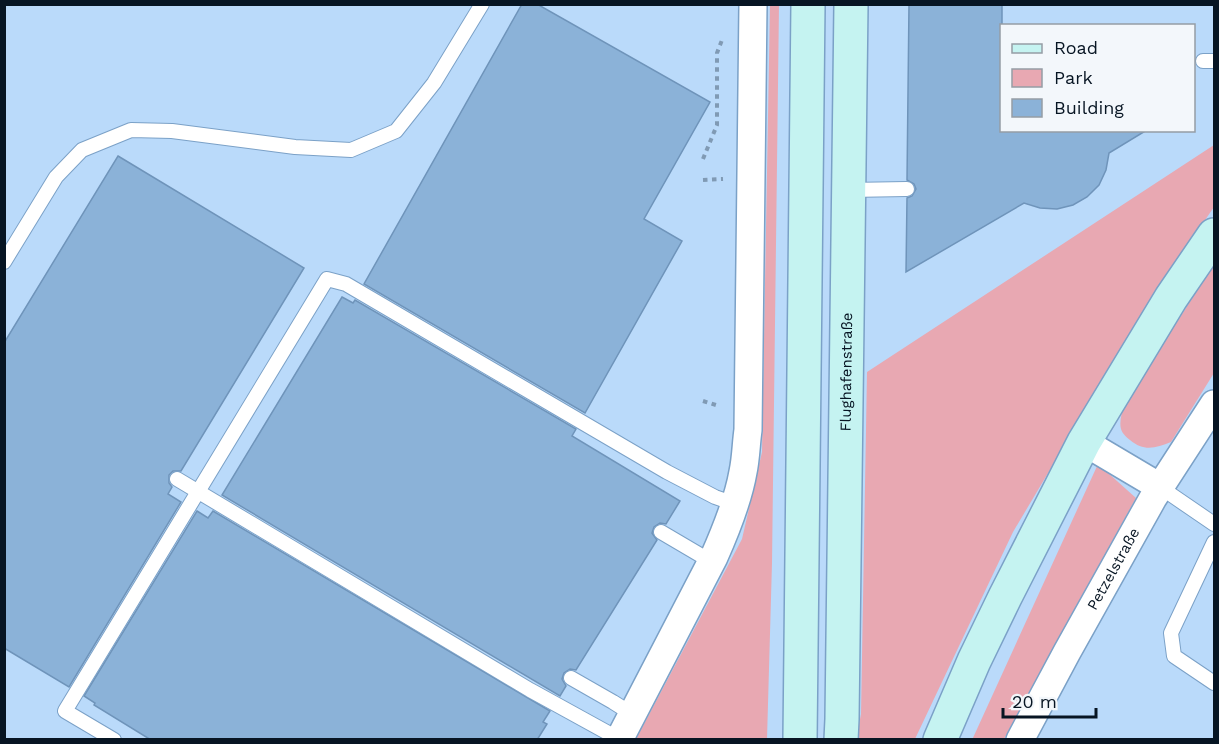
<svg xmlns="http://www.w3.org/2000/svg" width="1219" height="744" font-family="'Work Sans',sans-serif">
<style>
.green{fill:#e8a8b2}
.building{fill:#8bb2d8;stroke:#6f94ba;stroke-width:1.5}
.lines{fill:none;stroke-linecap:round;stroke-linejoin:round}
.lane-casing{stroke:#7ba1c7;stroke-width:16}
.street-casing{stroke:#7ba1c7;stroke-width:30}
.secondary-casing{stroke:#7ba1c7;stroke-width:36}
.path{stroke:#809ab4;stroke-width:4;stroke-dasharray:4.5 4.5;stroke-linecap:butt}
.lane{stroke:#fff;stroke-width:14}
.street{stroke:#fff;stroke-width:27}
.secondary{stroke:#c5f3f1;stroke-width:33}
.labels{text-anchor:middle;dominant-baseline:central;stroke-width:5;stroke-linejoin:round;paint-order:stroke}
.street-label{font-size:15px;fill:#071523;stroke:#f3f7fb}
</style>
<rect width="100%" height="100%" fill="#badafa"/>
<path class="green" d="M770,5h9l-7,558 -5,176h-131l106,-200 20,-87z
M1214,145v62l-57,83 -144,242 -98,207 -59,1 5,-26 6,-342z
M1214,264v109l-43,69c-15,6 -27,10 -41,-2 -3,-2 -8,-7 -9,-11 -2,-7 1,-17 3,-24z
M1098,464l38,34 -132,241 -32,1z"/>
<path class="building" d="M522,4h15l173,98 -66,117 38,22 -97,172 -221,-129z
M909,4h93v126h145l-38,23 -3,17 -7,15 -12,12 -14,8 -16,4 -17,-1 -16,-5 -118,69 1,-74 5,-2 4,-7 -2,-5 -7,-4z
M118,156l186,112 -123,203h-8l-4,4v8l3,4 -4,7 13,8 -112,185 -65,-39v-305z
M342,297l11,6 2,-3 221,129 -4,7 108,65 -14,23 -6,-1 -6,4 -2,6 5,7 -81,130 -6,-1 -6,4 -2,6 4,7 -6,10 -338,-201z
M197,511l11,7 5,-7 337,200 -7,11 4,2 -10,16h-386l-57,-35 1,-2 -11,-7z"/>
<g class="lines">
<g class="lane-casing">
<path id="lane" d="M1203,61h11
M849,190l58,-1
M4,262l52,-85 26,-27 49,-20 41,1 123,16 56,3 45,-19 38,-48 48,-79
M177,479l353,211 89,49
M1160,487l54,37
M661,532l51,30
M1214,542l-43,91 3,23 40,27
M571,678l42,24 19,12
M114,740l-49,-29 262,-432 19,5 321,188 48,25 20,7"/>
</g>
<g class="street-casing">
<g id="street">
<path d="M1084,442l76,45"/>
<path d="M619,740l95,-183c12,-27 24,-56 29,-85 3,-14 3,-28 5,-42l5,-426"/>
<path id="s1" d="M1020,740l47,-88 86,-154 61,-94"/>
</g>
</g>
<g class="secondary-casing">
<g id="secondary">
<path d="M800,740l8,-736"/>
<path id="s2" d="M841,740l1,-21 9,-715"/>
<path d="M940,740l34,-79 31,-64 79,-155 87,-144 43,-63"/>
</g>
</g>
<path class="path" d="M703,159l14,-34v-72l5,-13
M703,180l20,-1
M703,401l16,5"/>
<use href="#lane" class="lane"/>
<use href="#street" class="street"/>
<use href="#secondary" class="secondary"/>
</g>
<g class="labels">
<g class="street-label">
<text stroke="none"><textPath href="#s2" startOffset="368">Flughafenstraße</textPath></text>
<text stroke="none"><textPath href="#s1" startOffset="195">Petzelstraße</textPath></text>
</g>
</g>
<rect width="1219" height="744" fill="none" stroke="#071523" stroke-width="12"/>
<rect x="1000" y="24" width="195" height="108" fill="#f3f7fb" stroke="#959da5" stroke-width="1.5"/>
<rect x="1012" y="44" width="30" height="9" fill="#c5f3f1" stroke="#959da5" stroke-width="1.5"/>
<text x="1054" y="54" font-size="18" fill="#071523">Road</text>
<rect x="1012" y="69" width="30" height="18" fill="#e8a8b2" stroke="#959da5" stroke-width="1.5"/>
<text x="1054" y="84" font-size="18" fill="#071523">Park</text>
<rect x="1012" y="99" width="30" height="18" fill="#8bb2d8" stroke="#959da5" stroke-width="1.5"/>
<text x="1054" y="114" font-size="18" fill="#071523">Building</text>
<path d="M1003 708v9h93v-9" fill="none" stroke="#071523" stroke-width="3"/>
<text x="1012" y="708" font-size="18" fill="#071523" stroke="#f3f7fb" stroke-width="4.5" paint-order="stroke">20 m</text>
</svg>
